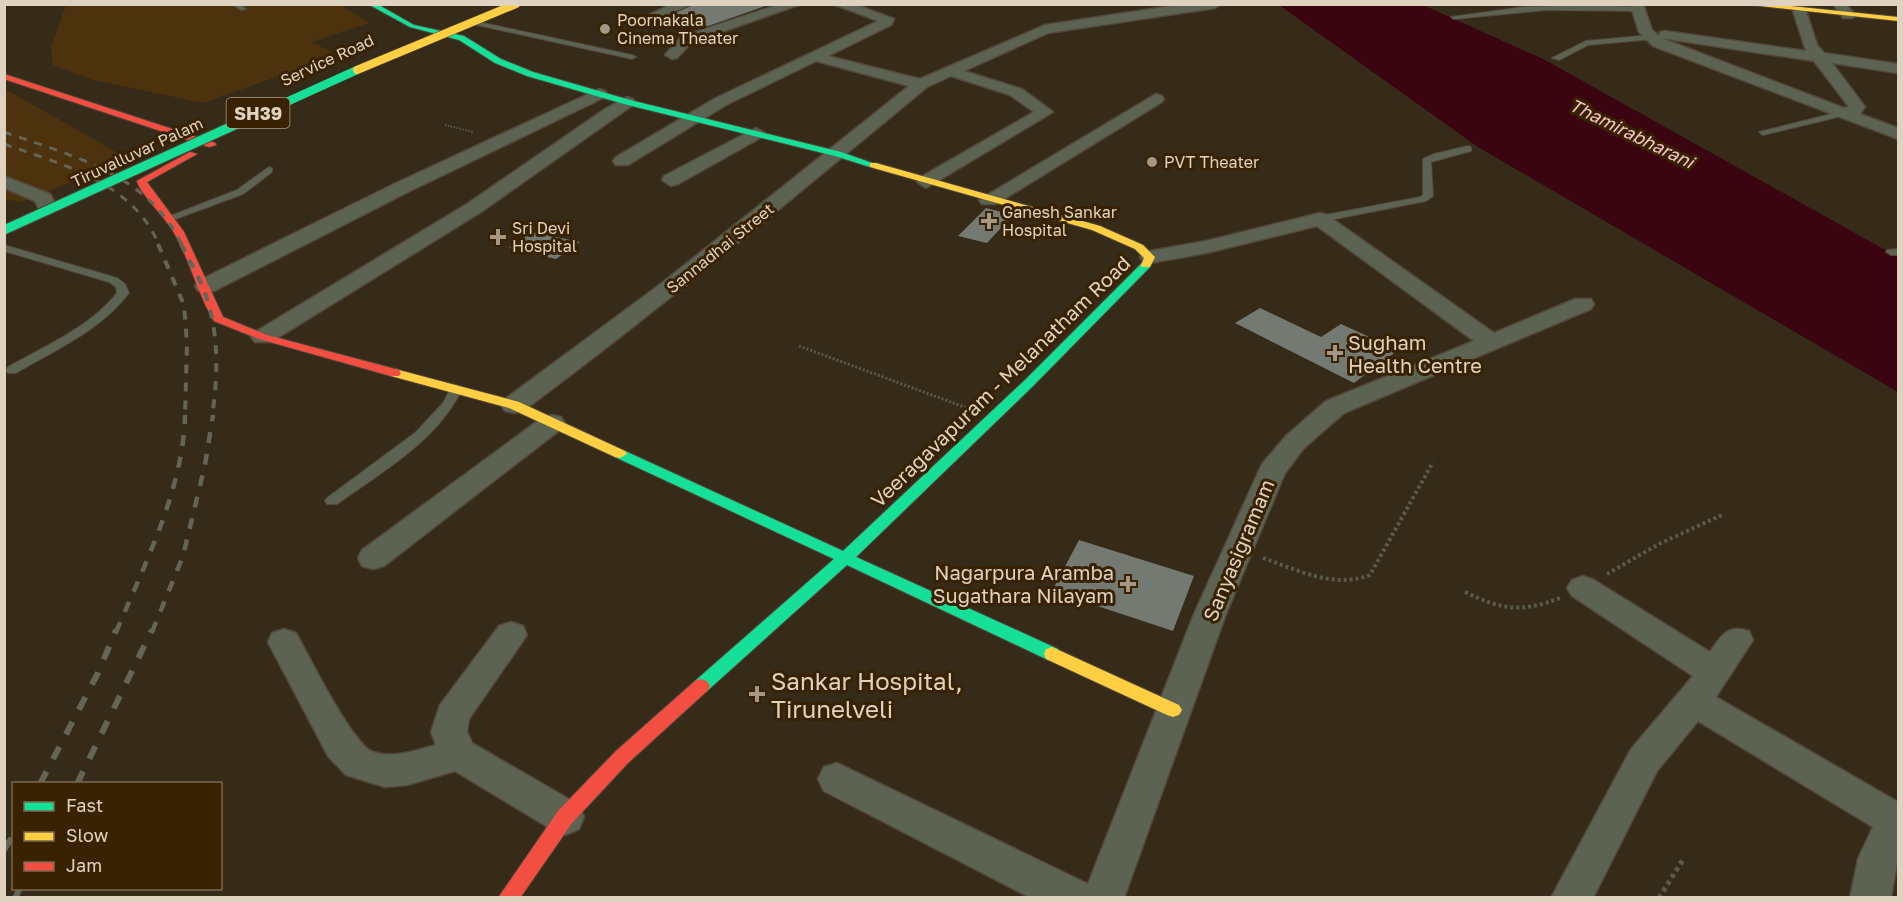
<svg xmlns="http://www.w3.org/2000/svg" width="1903" height="902" font-family="'Golos Text',sans-serif">
<style>
.built{fill:#4c330e}
.water{fill:#3b0411}
.building{fill:#747971}
.lines{fill:none;stroke-linecap:round;stroke-linejoin:round}
.lane-casing{stroke:#524739;stroke-width:2}
.street-casing{stroke:#524739;stroke-width:3}
.fast-casing{stroke:#524739;stroke-width:2}
.slow-casing{stroke:#524739;stroke-width:2}
.jam-casing{stroke:#524739;stroke-width:2}
.path-far3{stroke:#5b5b4c;stroke-width:2;stroke-dasharray:1.5 1.5;stroke-linecap:butt}
.path-far2{stroke:#5b5b4c;stroke-width:3;stroke-dasharray:2 2;stroke-linecap:butt}
.path-far1{stroke:#5b5b4c;stroke-width:4;stroke-dasharray:3 3;stroke-linecap:butt}
.path{stroke:#5b5b4c;stroke-width:5;stroke-dasharray:4 4;stroke-linecap:butt}
.lane{fill:#5d6352;fill-rule:evenodd}
.street{fill:#5d6352;fill-rule:evenodd}
.fast{fill:#16e098;fill-rule:evenodd}
.slow{fill:#ffcf43;fill-rule:evenodd}
.jam{fill:#f24e42;fill-rule:evenodd}
.rail-far3{stroke:#646556;stroke-width:3;stroke-dasharray:8 8;stroke-linecap:butt}
.rail-far2{stroke:#646556;stroke-width:4;stroke-dasharray:9 9;stroke-linecap:butt}
.rail-far1{stroke:#646556;stroke-width:4.5;stroke-dasharray:11 11;stroke-linecap:butt}
.rail{stroke:#646556;stroke-width:6;stroke-dasharray:14 14;stroke-linecap:butt}
.fast-bridge-far1-casing{stroke:#524739;stroke-width:9;stroke-linecap:butt}
.fast-bridge-casing{stroke:#524739;stroke-width:11;stroke-linecap:butt}
.slow-bridge-casing{stroke:#524739;stroke-width:9;stroke-linecap:butt}
.fast-bridge-far1{stroke:#16e098;stroke-width:8}
.fast-bridge{stroke:#16e098;stroke-width:9}
.slow-bridge{stroke:#ffcf43;stroke-width:8}
.poi-dot{fill:#a49785;stroke:#382201;stroke-width:2}
.labels{text-anchor:middle;dominant-baseline:central;stroke-width:6;stroke-linejoin:round;paint-order:stroke}
.far-poi-label{font-size:16px;fill:#e0d2c0;stroke:#382201;text-anchor:start}
.far-street-label{font-size:16px;fill:#e0d2c0;stroke:#382201}
.shield{fill:#382201;stroke:#ae9d87;stroke-width:1.5}
.shield-label{font-size:18px;font-weight:bold;fill:#e0d2c0}
.far-water-label{font-size:18px;font-style:italic;fill:#f5c3c8;stroke:#382201}
.poi-label{font-size:20px;fill:#e0d2c0;stroke:#382201;text-anchor:start}
.street-label{font-size:20px;fill:#e0d2c0;stroke:#382201}
.near-poi-label{font-size:24px;fill:#e0d2c0;stroke:#382201;text-anchor:start}
</style>
<rect width="100%" height="100%" fill="#362a18"/>
<path class="built" d="M66,5h275l28,18 -57,19 25,13 -134,48 -110,-23 -40,-15 -2,-18z
M5,89l115,65 5,7 -105,41 -15,-3z"/>
<path class="water" d="M1279,5h144l122,55 353,197v135l-420,-245z"/>
<path class="building" d="M694,4h77l-63,22 -43,-8z
M986,208l27,7 -26,28 -29,-7z
M532,232l48,10 -24,17 -47,-11z
M1260,308l61,29 20,-13 57,26 -44,33 -119,-60z
M1079,540l115,36 -21,55 -121,-40z"/>
<g class="lines">
<g class="lane-casing">
<path id="lane" d="M232,4h8l6,5 -5,1z
M1592,5l46,2 3,2 -3,2 -92,-1 -92,9 -3,-2 72,-10z
M479,22l153,33 4,2 -4,2 -155,-34z
M1651,35h3v4l-66,6 -29,15 -7,-2 34,-17z
M1843,111h3v4l-83,20 -4,-3z
M1468,146l3,1v4l-40,11 2,34 -7,5 -106,21 -5,-3 5,-3 100,-19 3,-2v-36l11,-5z
M269,167l3,1v4l-29,22 -70,26 -8,-2 72,-28z
M4,245l113,33 8,6 4,9c-28,37 -74,57 -113,80h-8l-2,-3 2,-3c37,-21 82,-40 109,-74l-1,-6 -7,-5 -105,-31z
M1898,249v6h-7l-5,-3 1,-2z
M456,385l6,4c-25,52 -80,83 -125,115h-10l-2,-3 2,-3 89,-66 27,-29 9,-17z"/>
</g>
<g class="street-casing">
<path id="street" d="M672,4h20l-34,15 -5,1 -7,-4z
M780,4h21l-110,39 -14,15 -5,1 -7,-4 16,-18z
M833,4h21l40,15 -3,6 -63,31 92,23 125,-54 140,-21h36l-6,4 -167,25 -84,38 58,18 31,23 -127,76 -9,-6 2,-4 115,-66 -24,-17 -59,-19 -24,11c-133,110 -265,221 -404,324l-9,2 -9,-2 -4,-6 4,-6 157,-116 247,-197 -93,-25 -90,44 -98,60h-12l-3,-4 3,-4 98,-58 164,-78z
M1630,4h13l9,26 7,6 1,-4 5,-1 141,20 -13,-40 7,-4 5,1 12,37 7,8 74,11v9l-66,-10 33,44 -5,7 38,14v11l-245,-93 -14,-14zM1661,38l153,23 35,46 -5,1z
M1833,4h13l9,11 -2,3h-10z
M599,89l6,2 2,3 -2,3 -197,95 -194,99h-16l-3,-5 3,-5 196,-97z
M1156,94l6,2 2,3 -2,3 -166,102h-14l-3,-4z
M627,97l6,2 2,3 -2,3 -152,107 -210,130h-16l-4,-5 4,-5 212,-128 138,-95z
M756,128l9,5 -3,4 -84,47 -7,2 -9,-6 2,-4z
M4,176l46,18 6,11 -3,4h-14l-4,-8 -31,-13z
M1320,213l7,2 167,118 81,-34h16l3,5 -3,5 -247,104 -40,35 -19,25 -59,141 -102,284h-93l-207,-107 -6,-12 6,-12 13,-4 251,121 106,-270 68,-150 24,-28 40,-35 148,-60 -157,-115 -111,27 -56,10 -7,-2 -3,-4 3,-4 7,-2 56,-10z
M552,415l9,2 4,6 -4,6 -177,137 -11,3 -11,-3 -4,-8 4,-8 181,-133z
M1583,576l11,4 116,72c11,-16 17,-28 39,-21l4,9 -37,57 182,105v55l-7,41h-41l8,-39 15,-32 -175,-106 -41,50 -64,127h-42l80,-149 62,-73 -121,-80 -5,-8 5,-8z
M511,622l12,4 4,9 -58,84 -2,13 5,11 107,62 5,12 -5,12 -14,6 -14,-6 -96,-58 -48,14 -22,2 -39,-12 -18,-19 -60,-114 4,-9 12,-4 12,4c13,23 56,111 77,119 20,7 43,-2 63,-7l-5,-13 9,-27 59,-79z"/>
</g>
<g class="fast-casing">
<path id="fast" d="M368,4h9l37,21 50,11 37,23 32,13 97,28 211,52 37,13 -8,2 -35,-11 -211,-52 -97,-28 -32,-13 -36,-23 -49,-13z
M1146,262l4,1v4l-117,119 -177,171 202,92 2,5 -2,5 -6,2 -6,-2 -199,-94 -140,126 -6,2 -6,-2 -3,-5 3,-5 139,-122 -219,-102 -2,-3 2,-3h10l218,100 182,-171 117,-117z"/>
</g>
<g class="slow-casing">
<path id="slow" d="M1742,4h28l128,13v4z
M870,163h6l224,63 43,19 12,12 -5,10h-8l-1,-2 3,-7 -9,-9 -43,-19 -222,-63z
M395,369l124,33 106,49 2,3 -7,4 -5,-1 -106,-49 -118,-32 -2,-3z
M1052,647l127,58 3,5 -3,5 -6,2 -6,-2 -121,-56 -2,-5 2,-5z"/>
</g>
<g class="jam-casing">
<path id="jam" d="M4,74l211,69 1,2 -7,2 -205,-68z
M190,152l7,2 -50,28 37,50 39,85 44,18 132,35 2,3 -2,3h-8l-132,-37 -45,-18c-17,-28 -24,-62 -41,-90 -8,-14 -34,-39 -36,-50z
M701,679l6,2 3,5 -3,5 -79,72 -56,60 -52,75h-22l60,-87 58,-60 79,-70z"/>
</g>
<path class="path-far3" d="M445,125l28,7"/>
<path class="path-far2" d="M799,346l168,62"/>
<path class="path-far1" d="M1263,558c34,12 71,31 107,17l63,-113
M1607,574l52,-30 65,-30
M1465,592c38,18 55,21 95,6"/>
<path class="path" d="M1659,898l25,-40"/>
<use href="#lane" class="lane"/>
<use href="#street" class="street"/>
<use href="#fast" class="fast"/>
<use href="#slow" class="slow"/>
<use href="#jam" class="jam"/>
<path class="rail-far3" d="M4,132c68,24 145,42 178,113
M4,144c59,21 129,38 155,101"/>
<path class="rail-far2" d="M158,244l26,61 3,39 -2,72
M181,244c9,18 20,36 26,55 12,37 11,80 5,117"/>
<path class="rail-far1" d="M116,632c28,-66 68,-145 69,-217
M152,632l31,-76 22,-91 8,-50"/>
<path class="rail" d="M40,784l58,-111 18,-43
M77,784l75,-154
M4,850l10,-16
M15,898l5,-10"/>
<g class="fast-bridge-far1-casing">
<path id="fast-bridge-far1" d="M271,109l86,-39"/>
</g>
<g class="fast-bridge-casing">
<path id="fast-bridge" d="M4,230l270,-123"/>
</g>
<g class="slow-bridge-casing">
<path id="slow-bridge" d="M357,70l159,-66"/>
</g>
<use href="#fast-bridge-far1" class="fast-bridge-far1"/>
<use href="#fast-bridge" class="fast-bridge"/>
<use href="#slow-bridge" class="slow-bridge"/>
</g>
<g class="poi-dot">
<circle cx="605" cy="29" r="6"/>
<circle cx="1152" cy="162" r="6"/>
<path d="M986 212h6v6h6v6h-6v6h-6v-6h-6v-6h6z"/>
<path d="M495 228h6v6h6v6h-6v6h-6v-6h-6v-6h6z"/>
<path d="M1332 344h6v6h6v6h-6v6h-6v-6h-6v-6h6z"/>
<path d="M1125 575h6v6h6v6h-6v6h-6v-6h-6v-6h6z"/>
<path d="M754 685h6v6h6v6h-6v6h-6v-6h-6v-6h6z"/>
</g>
<g class="labels">
<g class="far-poi-label">
<text x="617" y="20">Poornakala<tspan x="617" dy="18">Cinema Theater</tspan></text>
<text x="1164" y="162">PVT Theater</text>
<text x="1002" y="212">Ganesh Sankar<tspan x="1002" dy="18">Hospital</tspan></text>
<text x="512" y="228">Sri Devi<tspan x="512" dy="18">Hospital</tspan></text>
</g>
<g class="far-street-label">
<text transform="translate(327 60) rotate(-25)">Service Road</text>
<text transform="translate(137 152) rotate(-25)">Tiruvalluvar Palam</text>
<text transform="translate(720 248) rotate(-39)">Sannadhai Street</text>
</g>
<rect class="shield" x="226.5" y="98" width="63" height="30" rx="4.5"/>
<g class="shield-label">
<text x="258" y="113">SH39</text>
</g>
<g class="far-water-label">
<text transform="translate(1632 133) rotate(26)">Thamirabharani</text>
</g>
<g class="poi-label">
<text x="1348" y="342">Sugham<tspan x="1348" dy="23">Health Centre</tspan></text>
<text x="1114" y="572" text-anchor="end">Nagarpura Aramba<tspan x="1114" dy="23">Sugathara Nilayam</tspan></text>
</g>
<g class="street-label">
<text transform="translate(1000 381) rotate(-44)">Veeragavapuram - Melanatham Road</text>
<text transform="translate(1238 550) rotate(-67)">Sanyasigramam</text>
</g>
<g class="near-poi-label">
<text x="771" y="680">Sankar Hospital,<tspan x="771" dy="28">Tirunelveli</tspan></text>
</g>
</g>
<rect width="1903" height="902" fill="none" stroke="#e0d2c0" stroke-width="12"/>
<rect x="12" y="782" width="210" height="108" fill="#382201" stroke="#7b684d" stroke-width="1.5"/>
<rect x="24" y="802" width="30" height="9" fill="#16e098" stroke="#7b684d" stroke-width="1.5"/>
<text x="66" y="812" font-size="18" fill="#e0d2c0">Fast</text>
<rect x="24" y="832" width="30" height="9" fill="#ffcf43" stroke="#7b684d" stroke-width="1.5"/>
<text x="66" y="842" font-size="18" fill="#e0d2c0">Slow</text>
<rect x="24" y="862" width="30" height="9" fill="#f24e42" stroke="#7b684d" stroke-width="1.5"/>
<text x="66" y="872" font-size="18" fill="#e0d2c0">Jam</text>
</svg>
